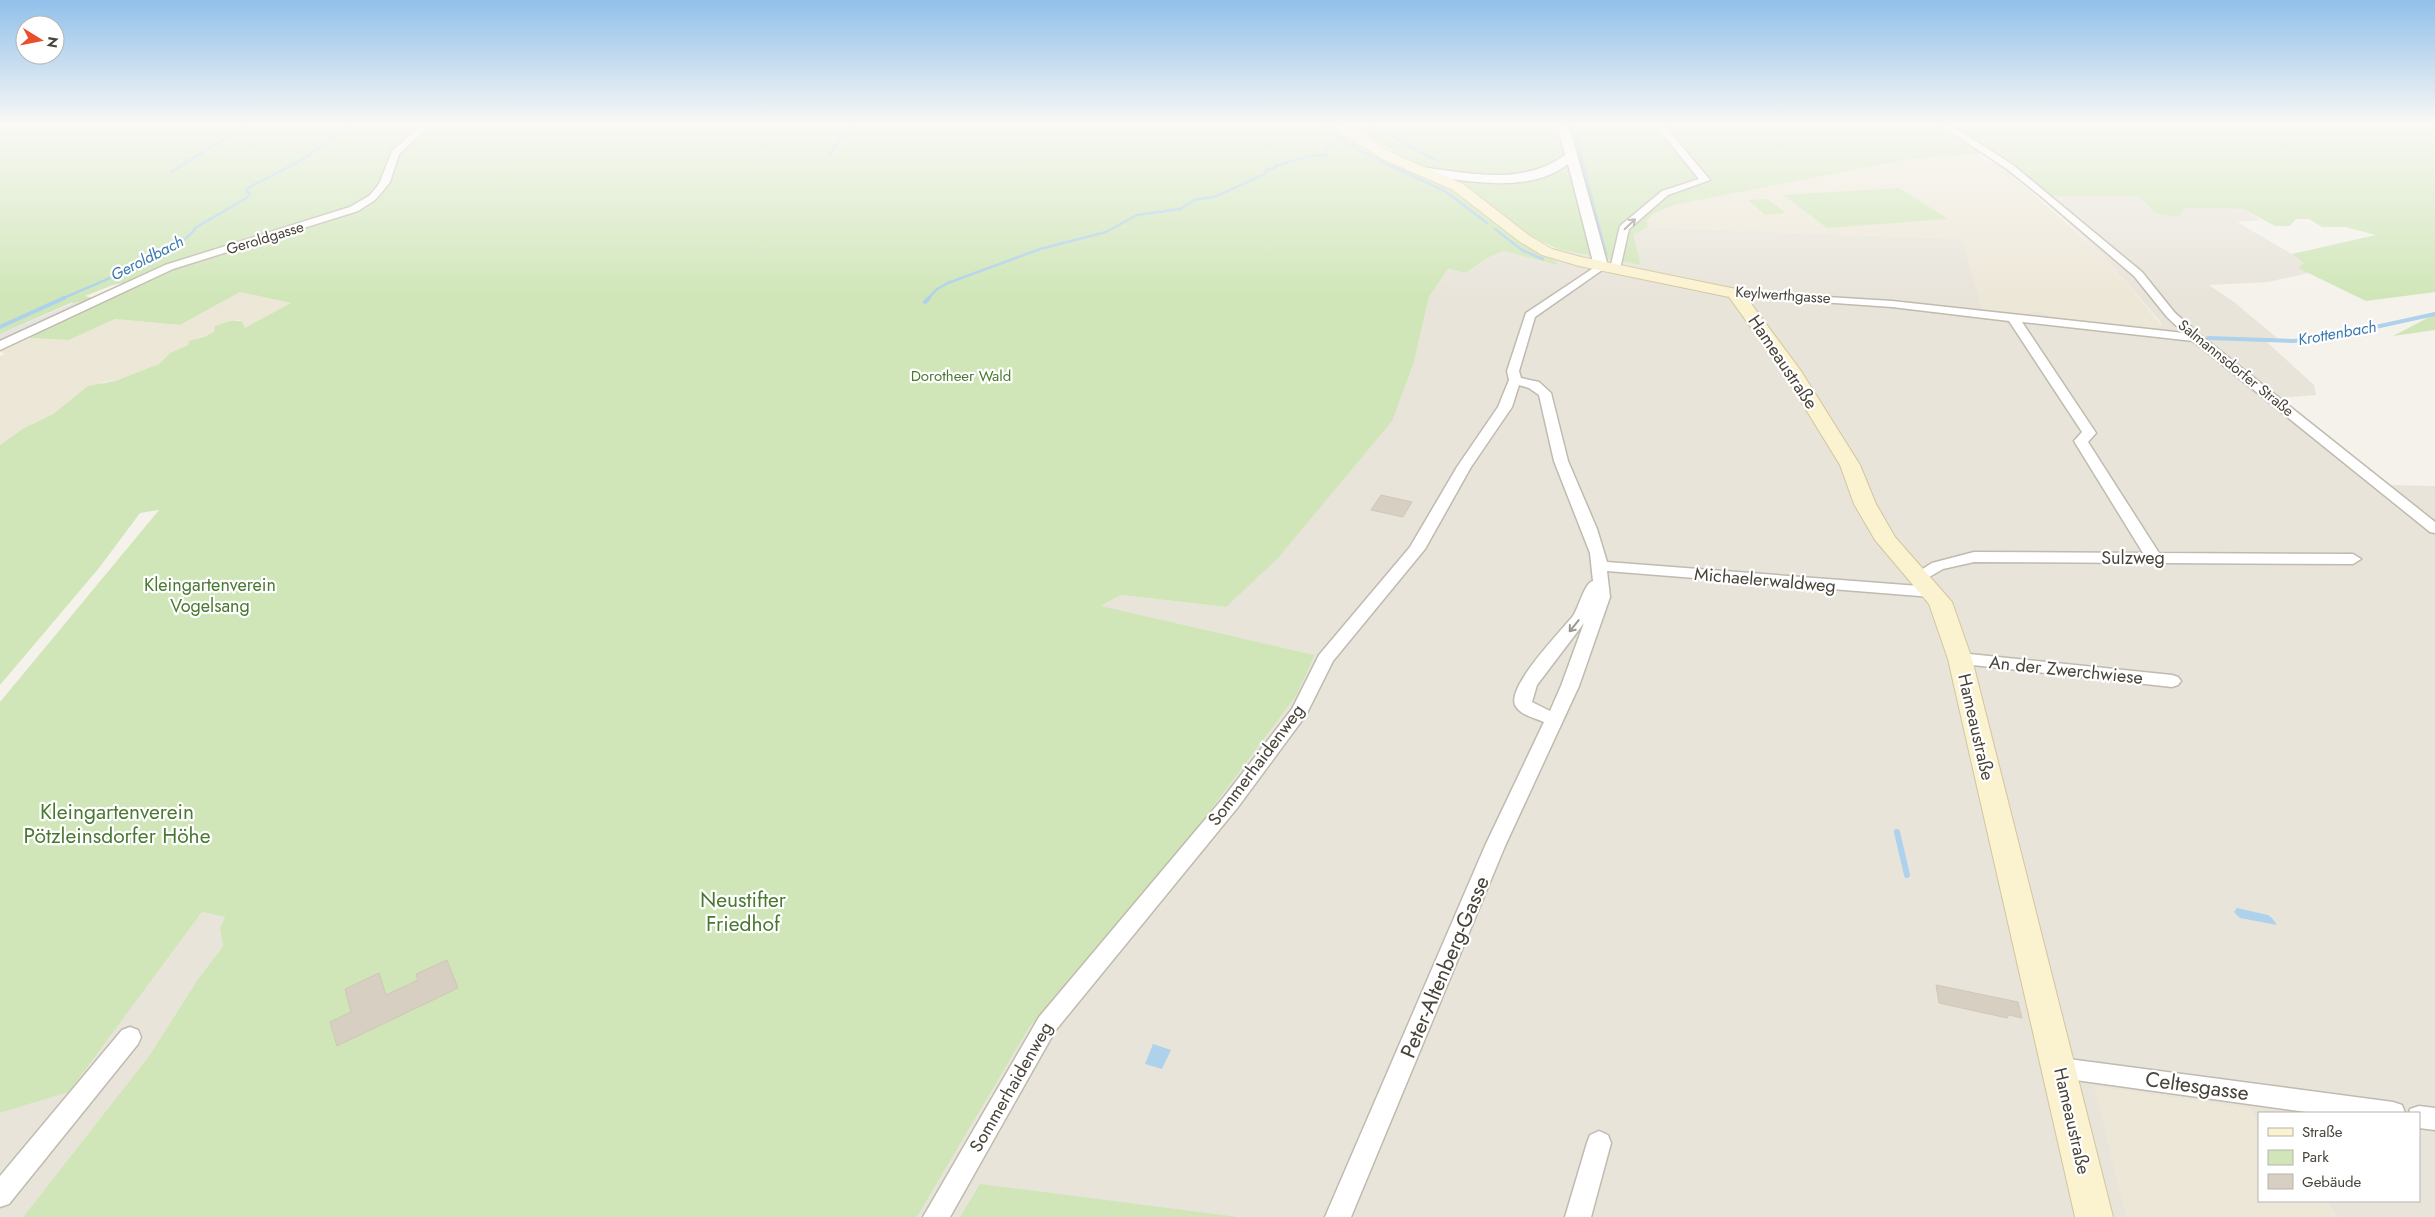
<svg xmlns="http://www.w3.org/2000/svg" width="2435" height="1217" font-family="Jost,sans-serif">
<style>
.residential{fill:#e8e4da;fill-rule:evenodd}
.education{fill:#ede7d7}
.green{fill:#d0e6b8}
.parking{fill:#e4e3e0}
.water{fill:#aed1ec}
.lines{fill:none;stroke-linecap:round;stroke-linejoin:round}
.stream-far2{stroke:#aed1ec;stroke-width:2.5}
.stream-far1{stroke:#aed1ec;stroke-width:4}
.stream{stroke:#aed1ec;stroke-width:6}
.building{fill:#d6cfc2;stroke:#d0c7b6}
.minor-casing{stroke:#c0baaf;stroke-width:3}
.tertiary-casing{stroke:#c0baaf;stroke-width:3}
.secondary-casing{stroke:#d1c69f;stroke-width:2}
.minor{fill:#fff;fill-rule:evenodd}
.tertiary{fill:#fff;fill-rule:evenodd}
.secondary{fill:#fbf2d0;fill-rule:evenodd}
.oneway{stroke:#9b9893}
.labels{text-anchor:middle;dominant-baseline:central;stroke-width:4.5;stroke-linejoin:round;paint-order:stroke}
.far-street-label{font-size:15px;fill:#49443a;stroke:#fff}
.far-park-label{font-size:15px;fill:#497830;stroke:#fff}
.far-water-label{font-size:16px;font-style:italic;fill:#397aaf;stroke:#fff}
.street-label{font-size:18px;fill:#49443a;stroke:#fff}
.park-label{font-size:18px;fill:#497830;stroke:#fff}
.near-park-label{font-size:21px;fill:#497830;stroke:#fff}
.near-street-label{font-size:21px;fill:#49443a;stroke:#fff}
</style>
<rect width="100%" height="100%" fill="#f5f2ec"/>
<path class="residential" d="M2038,195l101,1 16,17 29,-5 59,1 17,11 -23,2 55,32 12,9 -6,5 11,5 -41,9 -59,3 25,17 48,40h-15l47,43 2,10 -36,3 107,87 48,1v731h-1518l112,-189 59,-68 208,-264 19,-41 -215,-48 21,-12 105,12 181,-227 7,-18 15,-65 19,-28 18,4 19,-14 19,-8 52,14 -12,-11 13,-5 84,16 -9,-30 16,-8 314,12 21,71 41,5 7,-3h11l10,5 110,7 -39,-46 -8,-4 3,-1 -15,-18zM2259,1113h160v88h-160z
M202,912l23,5 -5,11 3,18 -25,33 -49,77 -126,161h-23v-104l69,-21z"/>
<path class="education" d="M1977,155l9,6 13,3 104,91 15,18 -3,1 8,4 39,48 -7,2 -103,-11 -10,-5h-11l-7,3 -42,-5 -20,-71 -314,-12 -1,-7 6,-6 21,-9 231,-45z
M240,292l52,11 -47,25 -3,-7 -5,-1 -28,15 -16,5 -5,5 -18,8 -11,11 -44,17 -12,1 -31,17 -19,15 -29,14 -24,17v-89l5,-2 -5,-3 29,-13 40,2 46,-21 65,6z
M2094,1086l156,22 9,18v75h69l9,16h-211z"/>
<path class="green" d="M0,125h1328l56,33 46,20 33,18 66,51 29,16 -2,2 -52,-14 -19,8 -19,14 -18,-4 -19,28 -15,65 -22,59 -114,137 -52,49 -105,-12 -20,11 214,49 -19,41 -117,156 -150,176 -112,189h-894l126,-161 49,-77 25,-33 -3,-18 5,-11 -23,-5 -133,180 -69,21v-411l159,-192 -19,3 -41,55 -99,117v-240l24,-17 29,-14 35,-28 27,-5 44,-17 11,-11 18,-8 1,-4 15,-4 10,-5 1,-6 15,-5h12l3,7 46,-25 -51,-11 -60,33 -65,-6 -46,21 -40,-2 112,-58 -28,5 -28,11 12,3 -10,4h-16l-71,31z
M1349,125l595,2 5,-2h486v167l-69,9 -68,-33 6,-5 -12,-9 84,-19 -31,-8h-23l-13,-8h-13l-6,7h-15l-32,-17 -59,-1 -5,9 -24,-4 -16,-17h-87l-57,-43 -90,7 -231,45 -21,9 -6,6 1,7 -15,8 8,30 -84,-16 -24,-12 -72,-53 -53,-24z
M1899,188l49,31 -121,9 -44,-33z
M1767,199l19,14 -21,2 -17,-15z
M2435,314v16l-42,6z
M980,1184l258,33h-278z"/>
<path class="parking" d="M76,302l11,1 -87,41v-10z"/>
<path class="water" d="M2237,908l31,7 4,3 5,7 -37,-7 -6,-6z
M1153,1044l18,6 -9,19 -17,-5z"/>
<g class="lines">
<path class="stream-far2" d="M1321,125l37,24
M1371,125l66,36
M1573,125l33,129
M1359,150l20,10
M830,154l20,-29
M1380,161l65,30 42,32
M171,172l76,-47
M1495,229l27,21 21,9
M62,299c23,-11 127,-52 133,-71l50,-29 5,-5 -4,-3 2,-3 52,-27 51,-36
M928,299l9,-10 11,-6 92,-34 66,-17 31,-17 43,-6 14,-9 20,-3 51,-23 1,-4 9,-2v-2l34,-10 19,-1 -2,-7 4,-4"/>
<path class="stream-far1" d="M925,302l4,-4
M0,327l64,-29
M2208,338l84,3 29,-2 114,-25"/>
<path class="stream" d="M1897,832l10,43"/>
</g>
<path class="building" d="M1381,495l31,7 -9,15 -32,-7z
M447,960l11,28 -121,58 -7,-24 21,-10 -6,-23 34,-16 7,22 32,-15 -2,-6z
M1936,985l82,17 4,16 -13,-3 -2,3 -68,-15z"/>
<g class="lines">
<g class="minor-casing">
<path id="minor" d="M421,125h10l-32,29 -9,28 -8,10 -7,8 -17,11 -185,58 -173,81v-9l165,-76 185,-58 19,-11 7,-8 4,-6 12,-31z
M1655,125h9l46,55 -42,15 -39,34 -9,40 -5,3 -4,-1 -1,-2 10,-43 42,-35 37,-12z
M1940,125h11l62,40 129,107 33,41 25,22 235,187v11l-5,-1 -237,-191 -171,-19 74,111 -8,9 71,111 194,1 8,5 -8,5 -379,-2 -31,7 -19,11h-12l-2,-3 22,-14 42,-11 169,1 -69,-112 8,-9 -73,-111 -117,-14 -157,-11 -4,-1v-4l161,10 292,32 -17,-16 -33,-41 -91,-78 -36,-29z
M1601,263l5,3 -1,2 -70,49 -16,54 2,7 18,4 12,11 17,68 29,68 10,33 325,25 8,5 -2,3 -6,2 -325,-26 3,26 -31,89 -74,160 -154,371h-26l160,-371 59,-124c-10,-4 -24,-7 -29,-17 -8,-19 46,-74 58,-89 6,-9 12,-34 20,-35l-3,-28 -36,-92 -15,-66 -10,-7 -10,-3 -7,22 -41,60 -46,82 -92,112 -27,54 -68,92 -183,224 -105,186h-27l116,-200 185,-220 68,-88 27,-54 91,-108 47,-80 41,-60 11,-27 -2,-9 19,-58zM1584,623l-23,63 -11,25 -18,-9 5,-17z
M1960,653l212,22 6,2 3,4 -3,4 -6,2 -218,-24 -3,-4 3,-4z
M130,1027l8,3 3,7 -3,7 -129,160 -9,3v-31l122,-146z
M2061,1058l332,44 9,3 3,8h-91l-253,-35 -8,-3 -4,-7 4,-7z
M2419,1106l16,2v22l-16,-2v-15h-10l1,-4z
M1599,1131l9,4 3,8 -20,74h-26l22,-74 3,-8z"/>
</g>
<g class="tertiary-casing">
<path id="tertiary" d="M1557,125h12l39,141 -2,3 -5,1 -7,-4 -26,-102c-39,30 -96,17 -141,12l-6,-4 6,-4c47,6 97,17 138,-13z"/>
</g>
<g class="secondary-casing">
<path id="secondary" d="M1331,125h15l44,27 73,32 67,52 22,13 29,8 160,33 60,81 59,94 16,39 19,33 57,65 20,57 141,558h-38l-127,-558 -19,-55 -54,-64 -21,-36 -14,-39 -57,-93 -54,-75 -150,-31 -37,-11 -22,-13 -67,-52 -73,-32z"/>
</g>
<use href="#minor" class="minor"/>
<use href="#tertiary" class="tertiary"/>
<use href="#secondary" class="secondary"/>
</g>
<defs><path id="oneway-shaft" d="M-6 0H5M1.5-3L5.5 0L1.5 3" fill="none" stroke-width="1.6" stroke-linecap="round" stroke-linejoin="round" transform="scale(1.25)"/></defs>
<g class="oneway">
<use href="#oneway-shaft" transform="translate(1630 224) rotate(-44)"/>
<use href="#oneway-shaft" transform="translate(1574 626) rotate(129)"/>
</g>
<linearGradient id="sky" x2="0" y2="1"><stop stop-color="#91c0ea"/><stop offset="0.42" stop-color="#faf9f6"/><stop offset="1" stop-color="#faf9f6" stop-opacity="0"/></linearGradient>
<rect width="2435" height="296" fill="url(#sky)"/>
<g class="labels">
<g class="far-street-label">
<text transform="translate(265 238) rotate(-17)">Geroldgasse</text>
<text transform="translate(1783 295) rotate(4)">Keylwerthgasse</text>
<text transform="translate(2236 368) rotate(39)">Salmannsdorfer Straße</text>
</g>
<g class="far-park-label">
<text x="961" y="376">Dorotheer Wald</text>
</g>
<g class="far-water-label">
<text transform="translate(147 258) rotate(-27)">Geroldbach</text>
<text transform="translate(2337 333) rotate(-10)">Krottenbach</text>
</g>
<g class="street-label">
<text transform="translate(1783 362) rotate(56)">Hameaustraße</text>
<text x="2133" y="558">Sulzweg</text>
<text transform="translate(1765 580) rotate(5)">Michaelerwaldweg</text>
<text transform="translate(2066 670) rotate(6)">An der Zwerchwiese</text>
<text transform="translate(1976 727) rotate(77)">Hameaustraße</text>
<text transform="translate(1256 765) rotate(-53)">Sommerhaidenweg</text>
<text transform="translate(1011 1087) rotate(-60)">Sommerhaidenweg</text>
<text transform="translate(2072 1121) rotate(77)">Hameaustraße</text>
</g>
<g class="park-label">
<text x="210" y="585">Kleingartenverein<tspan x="210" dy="21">Vogelsang</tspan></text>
</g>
<g class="near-park-label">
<text x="117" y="812">Kleingartenverein<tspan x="117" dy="24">Pötzleinsdorfer Höhe</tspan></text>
<text x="743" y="900">Neustifter<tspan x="743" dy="24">Friedhof</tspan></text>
</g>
<g class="near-street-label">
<text transform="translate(1445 967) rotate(-67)">Peter-Altenberg-Gasse</text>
<text transform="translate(2197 1086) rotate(8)">Celtesgasse</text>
</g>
</g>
<rect x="2258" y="1112" width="162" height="90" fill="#ffffff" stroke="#b6b4b0"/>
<rect x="2268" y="1128" width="25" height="8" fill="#fbf2d0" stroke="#b6b4b0"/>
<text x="2302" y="1137" font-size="15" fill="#49443a">Straße</text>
<rect x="2268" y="1150" width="25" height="15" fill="#d0e6b8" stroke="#b6b4b0"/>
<text x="2302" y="1162" font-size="15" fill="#49443a">Park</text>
<rect x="2268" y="1174" width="25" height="15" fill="#d6cfc2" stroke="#b6b4b0"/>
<text x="2302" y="1187" font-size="15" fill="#49443a">Gebäude</text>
<g transform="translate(40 40) rotate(100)"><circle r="24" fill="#ffffff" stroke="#b6b4b0"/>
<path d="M0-4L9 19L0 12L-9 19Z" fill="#eb4e2d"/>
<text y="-8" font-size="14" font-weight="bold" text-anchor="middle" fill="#49443a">N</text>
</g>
</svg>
